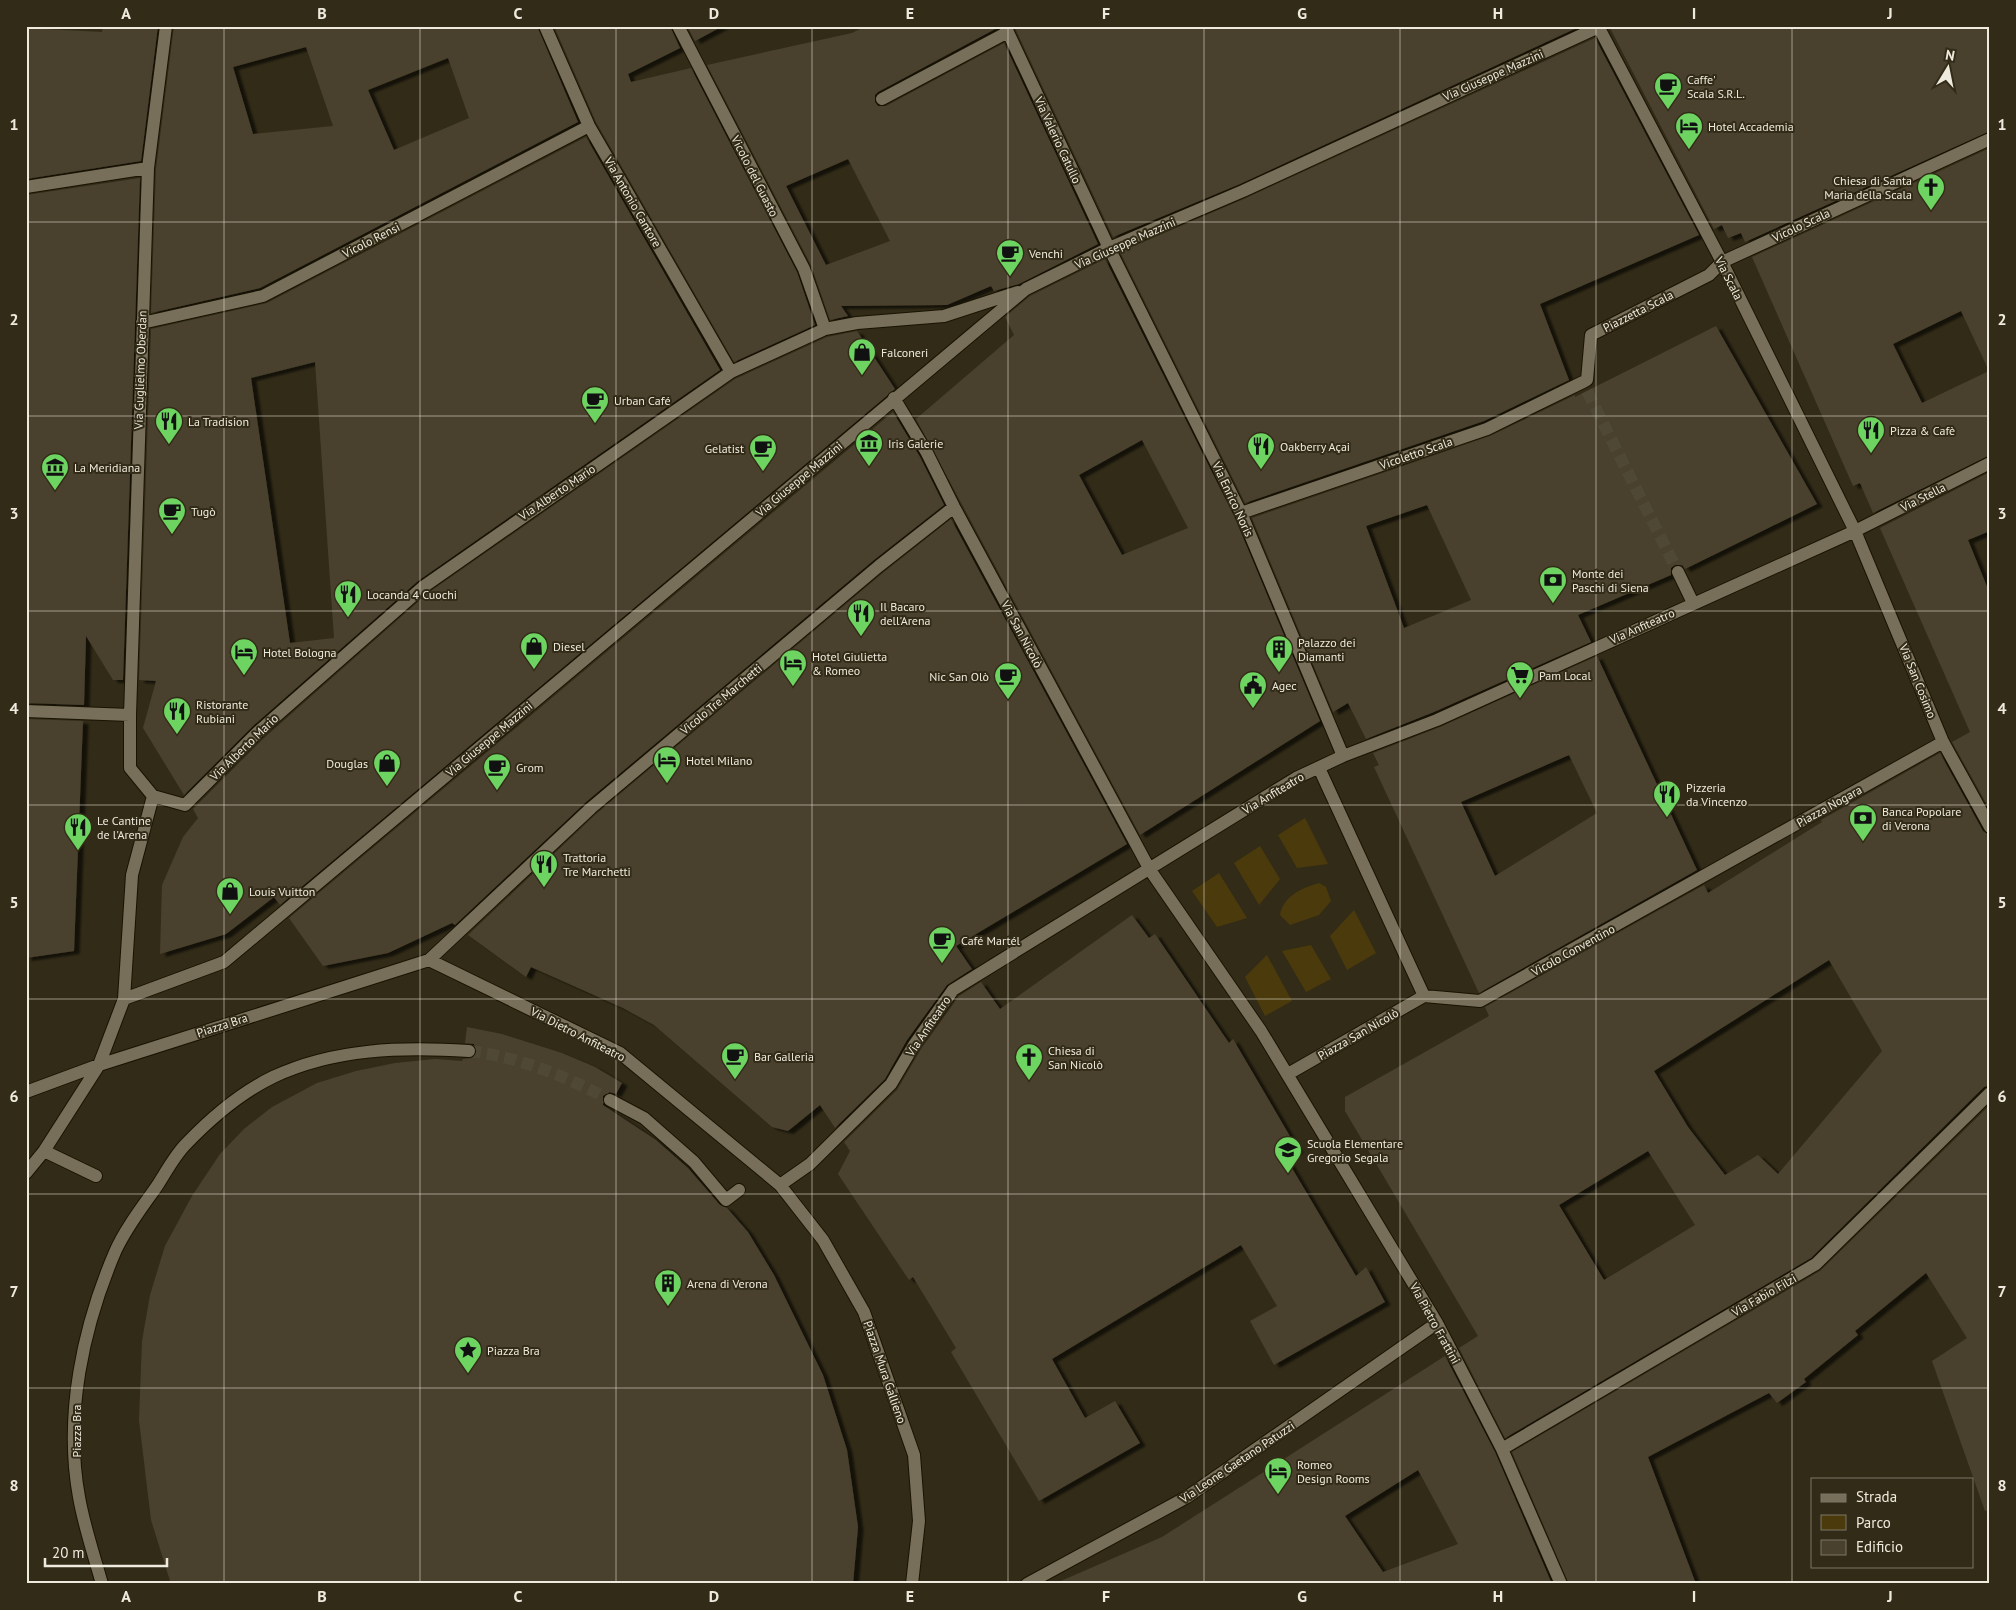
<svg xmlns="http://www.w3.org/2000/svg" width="2016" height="1610" font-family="'PT Sans',sans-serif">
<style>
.green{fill:#4a3a0c}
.building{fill:#49412d;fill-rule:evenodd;filter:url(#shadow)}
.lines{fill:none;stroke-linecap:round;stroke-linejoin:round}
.street-tunnel{stroke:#4e4835;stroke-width:12;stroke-dasharray:12 6;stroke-linecap:butt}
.street-casing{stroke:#1a1302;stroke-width:14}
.street{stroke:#776f59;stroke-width:12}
.grid{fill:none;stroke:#eeeadd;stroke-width:1;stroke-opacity:0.55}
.labels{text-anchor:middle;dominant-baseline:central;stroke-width:4;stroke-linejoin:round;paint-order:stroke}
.street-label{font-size:12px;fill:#eeeadd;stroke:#322b17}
.poi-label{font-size:12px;fill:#eeeadd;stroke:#322b17;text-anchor:start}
.neatline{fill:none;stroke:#eeeadd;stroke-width:2}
.grid-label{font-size:16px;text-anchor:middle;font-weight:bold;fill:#eeeadd}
</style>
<defs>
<filter id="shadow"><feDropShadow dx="5.5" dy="3" stdDeviation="1" flood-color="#0009"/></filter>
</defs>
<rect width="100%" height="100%" fill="#322b17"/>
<path class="green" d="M1305,818l23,46 -31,4 -19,-33z
M1260,846l20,33 -21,26 -25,-42z
M1219,873l28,45 -30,9 -25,-36z
M1319,883l7,4 5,14 -12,14 -29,10 -10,-10c3,-19 22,-27 39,-32z
M1354,910l22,43 -29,17 -17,-34z
M1311,945l20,34 -25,13 -24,-41z
M1267,955l25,46 -27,15 -20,-39z"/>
<path class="building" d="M103,26h55l-17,135 -115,18v-151l76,4z
M174,26h363l41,96 -318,166 -109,25 5,-144zM306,47l27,79 -80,8 -20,-67zM448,58l21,60 -75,32 -26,-60z
M554,26h116l10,22 -52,26 3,8 60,-14 106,204 18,53 -81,37 -138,-240z
M687,26h36l-28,15z
M866,26h131v2l-119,64 -3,3v7l3,4h8l118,-63 94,201 -79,40 -25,7 -3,-5 -44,19 -106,1 7,10 -18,4 -19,-55 -104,-200 145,-32zM848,159l42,82 -64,24 -40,-79z
M1014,26h567l-341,158 -127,53z
M1609,26h381v105l-245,111 -4,-9 -13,5 -6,-13 -8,4z
M1595,38l104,197 -159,69 29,76 -85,41 -239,82 -125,-251 126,-54z
M586,137l134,233 -302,211 -165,145 -69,69 -41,-67 13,-47 -17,-1 12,-351 116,-26zM315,362l19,276 -44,5 -39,-265z
M1990,148v307l-117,58 -13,-30 -7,3 -101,-229zM1961,311l28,60 -67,32 -29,-59z
M140,178l-17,502h-10l-27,-44 -2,69 -58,-2v-508z
M1105,259l129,257 86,205 -180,114 -224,-416 98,-84 -9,-18 25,-21zM1142,440l46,88 -66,27 -43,-80z
M1716,326l101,178 -132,65 -3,-4h-7l-4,3v7l-93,40 13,27 -157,70 -68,27 -18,-36 -15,9 -81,-194 238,-82 85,-41v2zM1427,505l44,95 -67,28 -38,-102z
M857,331l38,58 -615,516 -6,-8 -48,37 -66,20 2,-69 21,-48 15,-19 -5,-9 71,-71 164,-145 307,-214 92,-42z
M893,412l27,45 24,48 -70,55 -288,242 -131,123 -3,-2 -64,30 -65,13 -34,-48z
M1990,472v59l-22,9 22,54v216l-38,-68 18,-10 -90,-204z
M951,519l176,325 -171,102 16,23 -25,16 -40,55 -22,39 -50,49 -15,-23 -32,26 -16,-4 -118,-102 -31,-17 -92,-41 -5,10 -58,-42 128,-121 288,-242z
M1597,656l100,214 -218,123 -105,-226 5,-2 -6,-12 67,-26zM1569,755l28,58 -102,63 -34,-74z
M26,719l57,2 -9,230 -48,7z
M1940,753l43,78 7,4v250l-6,2 -173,171 -306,180 -46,-90 19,-12 -133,-225v-14l144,-81 -4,-9 219,-122 4,8 114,-71 -1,-2zM1829,960l53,91 -104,123 -20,-19 -33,20 -37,-48 -34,-56zM1648,1151l47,74 -91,55 -45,-75z
M1132,915l17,23 6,-4 74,109 4,-4 65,111 -12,8 70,118 10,-9 19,35 -111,63 -24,-44 27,-15 -36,-61 -189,114 33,59 30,-17 25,42 -101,58 -88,-149 5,-4 -43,-71 -4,3 -71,-106 12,-23 -6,-9 53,-52 24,-41 38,-53 22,-14 19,27z
M467,1027l35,7 60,19 33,14 27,16 -6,11 -7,-2 -6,4v9l53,35 32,28 32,37 7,3 21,24 26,43 49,100 24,75 11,77 -5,57h-682l-20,-64 -12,-100 3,-79 8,-46 15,-49 27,-50 28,-42 24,-25 28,-22 45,-24 39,-12 39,-8 40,-4 27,2 1,-2 9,-1 5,-7 -3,-7 -9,-1z
M1990,1105v405l-5,1 -53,-150 35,-23 -41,-65 -71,58 3,4 -54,44 2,3 -29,21 -8,-10 -121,64 48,127h-127l-57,-132 308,-181z
M1445,1356l50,96 57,132h-498l108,-47zM1418,1470l40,74 -75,28 -38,-56z"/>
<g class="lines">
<path class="street-tunnel" d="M1587,391l91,181
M469,1051c50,6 97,25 141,49"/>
<g class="street-casing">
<path id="street" d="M545,26l44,100 142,246
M678,26l126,243 21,60
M1005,26l104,222 132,265 102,243
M1598,26l124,236 133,269 88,211 47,85
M882,99l126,-67
M26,187l122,-19
M142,323l121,-27 326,-170
M894,398l33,55 27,54 196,363 111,161 176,292 65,126 59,135
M1241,513l246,-84 96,-47 4,-2 4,-45 118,-60 13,-13 268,-123
M1678,572l15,31
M26,711l104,4
M1319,768l105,228
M153,796l32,9 73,-73 165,-145 308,-215 94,-43 32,-6 87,-7 74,-24
M153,796l-23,-28v-53l18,-547 18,-142
M429,960l162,-152 288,-242 75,-59
M1424,996l56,5 463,-259
M124,999l100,-37 802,-673 83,-41 134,-57 358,-165
M1288,1074l136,-78
M26,1092l73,-27 330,-105 191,93 160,132 43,55 41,72 50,143 5,66 -7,63
M610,1100l34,18 50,44 32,38 13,-10
M44,1151l52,25
M26,1173l18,-22 55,-86 25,-66 8,-124 21,-79
M780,1185l30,-21 81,-80 23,-39 39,-55 343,-212 47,-22 94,-36 418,-189 135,-68
M1502,1449l314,-185 174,-171
M102,1584c-8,-29 -18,-58 -23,-87 -15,-82 4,-170 36,-245 10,-23 28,-46 42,-66 9,-14 18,-31 29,-42 24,-25 56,-52 87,-67 62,-29 129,-30 196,-26
M1027,1584l160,-87 250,-174"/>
</g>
<use href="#street" class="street"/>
</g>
<path class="grid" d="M224,26v1558M420,26v1558M616,26v1558M812,26v1558M1008,26v1558M1204,26v1558M1400,26v1558M1596,26v1558M1792,26v1558M26,222h1964M26,416h1964M26,611h1964M26,805h1964M26,999h1964M26,1194h1964M26,1388h1964"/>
<defs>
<g id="cafe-pin" transform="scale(1.4375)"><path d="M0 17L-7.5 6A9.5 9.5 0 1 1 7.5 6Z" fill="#6dd361" stroke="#322b17"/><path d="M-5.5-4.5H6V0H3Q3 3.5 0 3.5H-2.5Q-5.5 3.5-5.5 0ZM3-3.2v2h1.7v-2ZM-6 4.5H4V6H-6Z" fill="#111"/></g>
<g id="hotel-pin" transform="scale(1.4375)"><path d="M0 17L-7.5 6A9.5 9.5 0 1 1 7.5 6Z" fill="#6dd361" stroke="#322b17"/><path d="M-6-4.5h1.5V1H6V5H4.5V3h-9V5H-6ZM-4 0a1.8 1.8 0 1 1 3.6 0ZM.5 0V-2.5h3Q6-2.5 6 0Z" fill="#111"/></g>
<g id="church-pin" transform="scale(1.4375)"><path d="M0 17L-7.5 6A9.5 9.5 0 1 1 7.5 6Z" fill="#6dd361" stroke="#322b17"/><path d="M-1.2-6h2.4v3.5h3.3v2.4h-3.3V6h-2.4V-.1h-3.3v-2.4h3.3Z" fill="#111"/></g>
<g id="shop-pin" transform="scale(1.4375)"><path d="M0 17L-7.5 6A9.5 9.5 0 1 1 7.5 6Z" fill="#6dd361" stroke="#322b17"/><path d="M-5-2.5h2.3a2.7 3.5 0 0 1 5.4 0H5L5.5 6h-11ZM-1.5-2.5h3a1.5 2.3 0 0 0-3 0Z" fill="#111"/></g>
<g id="restaurant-pin" transform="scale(1.4375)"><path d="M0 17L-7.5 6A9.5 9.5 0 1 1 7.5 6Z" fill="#6dd361" stroke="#322b17"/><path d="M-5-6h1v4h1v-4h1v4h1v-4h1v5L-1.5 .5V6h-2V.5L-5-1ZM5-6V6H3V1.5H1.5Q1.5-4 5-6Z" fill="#111"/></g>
<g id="museum-pin" transform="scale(1.4375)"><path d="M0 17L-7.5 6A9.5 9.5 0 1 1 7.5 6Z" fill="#6dd361" stroke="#322b17"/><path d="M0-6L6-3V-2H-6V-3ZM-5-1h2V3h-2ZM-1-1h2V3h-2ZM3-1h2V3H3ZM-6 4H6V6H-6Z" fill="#111"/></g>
<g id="bank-pin" transform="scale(1.4375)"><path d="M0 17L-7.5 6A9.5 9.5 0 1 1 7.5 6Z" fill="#6dd361" stroke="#322b17"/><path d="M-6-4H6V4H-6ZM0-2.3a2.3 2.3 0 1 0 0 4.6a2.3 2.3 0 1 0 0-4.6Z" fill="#111"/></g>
<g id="building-pin" transform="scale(1.4375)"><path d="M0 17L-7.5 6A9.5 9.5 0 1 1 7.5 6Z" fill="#6dd361" stroke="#322b17"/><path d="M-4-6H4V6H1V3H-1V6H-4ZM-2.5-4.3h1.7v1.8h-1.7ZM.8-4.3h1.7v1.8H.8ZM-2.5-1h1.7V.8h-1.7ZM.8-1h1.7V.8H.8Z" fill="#111"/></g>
<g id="supermarket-pin" transform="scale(1.4375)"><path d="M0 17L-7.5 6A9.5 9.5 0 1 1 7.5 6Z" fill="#6dd361" stroke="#322b17"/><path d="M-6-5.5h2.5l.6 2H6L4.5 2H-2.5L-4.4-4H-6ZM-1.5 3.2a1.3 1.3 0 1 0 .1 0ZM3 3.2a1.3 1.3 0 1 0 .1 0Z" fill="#111"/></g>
<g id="civic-pin" transform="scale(1.4375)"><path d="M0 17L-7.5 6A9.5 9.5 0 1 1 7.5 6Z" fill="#6dd361" stroke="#322b17"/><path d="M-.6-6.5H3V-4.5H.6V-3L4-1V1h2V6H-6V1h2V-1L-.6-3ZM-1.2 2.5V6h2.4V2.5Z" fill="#111"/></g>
<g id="school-pin" transform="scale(1.4375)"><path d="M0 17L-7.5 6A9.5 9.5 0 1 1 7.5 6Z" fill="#6dd361" stroke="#322b17"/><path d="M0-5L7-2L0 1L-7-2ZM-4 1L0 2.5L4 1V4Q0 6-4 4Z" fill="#111"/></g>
<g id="sight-pin" transform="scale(1.4375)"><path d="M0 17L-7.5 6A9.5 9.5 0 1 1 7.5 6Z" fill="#6dd361" stroke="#322b17"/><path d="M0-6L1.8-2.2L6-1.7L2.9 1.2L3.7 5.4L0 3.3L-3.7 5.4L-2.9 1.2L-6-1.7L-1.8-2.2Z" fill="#111"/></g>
</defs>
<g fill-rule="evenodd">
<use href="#cafe-pin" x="1668" y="86"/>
<use href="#hotel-pin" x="1689" y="126"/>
<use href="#church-pin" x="1931" y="187"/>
<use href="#cafe-pin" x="1010" y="253"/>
<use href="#shop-pin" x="862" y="352"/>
<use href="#cafe-pin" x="595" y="400"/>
<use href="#restaurant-pin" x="169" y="421"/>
<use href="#restaurant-pin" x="1871" y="430"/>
<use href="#museum-pin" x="869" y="443"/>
<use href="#restaurant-pin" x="1261" y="446"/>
<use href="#cafe-pin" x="763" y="448"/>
<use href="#museum-pin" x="55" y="467"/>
<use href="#cafe-pin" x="172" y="511"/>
<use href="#bank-pin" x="1553" y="580"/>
<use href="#restaurant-pin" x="348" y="594"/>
<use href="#restaurant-pin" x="861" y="613"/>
<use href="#shop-pin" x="534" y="646"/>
<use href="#building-pin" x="1279" y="649"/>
<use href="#hotel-pin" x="244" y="652"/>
<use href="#hotel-pin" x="793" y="663"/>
<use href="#supermarket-pin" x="1520" y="675"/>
<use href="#cafe-pin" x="1008" y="676"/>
<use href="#civic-pin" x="1253" y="685"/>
<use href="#restaurant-pin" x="177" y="711"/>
<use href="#hotel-pin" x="667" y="760"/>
<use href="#shop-pin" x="387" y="763"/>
<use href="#cafe-pin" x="497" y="767"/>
<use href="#restaurant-pin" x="1667" y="794"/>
<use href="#bank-pin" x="1863" y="818"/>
<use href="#restaurant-pin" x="78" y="827"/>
<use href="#restaurant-pin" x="544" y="864"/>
<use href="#shop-pin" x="230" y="891"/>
<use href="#cafe-pin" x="942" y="940"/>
<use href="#cafe-pin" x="735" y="1056"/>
<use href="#church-pin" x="1029" y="1057"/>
<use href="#school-pin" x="1288" y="1150"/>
<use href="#building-pin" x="668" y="1283"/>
<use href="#sight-pin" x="468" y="1350"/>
<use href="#hotel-pin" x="1278" y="1471"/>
</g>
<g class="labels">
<g class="street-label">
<text transform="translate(1493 75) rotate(-24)">Via Giuseppe Mazzini</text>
<text transform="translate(1058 140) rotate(65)">Via Valerio Catullo</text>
<text transform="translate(755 176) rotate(63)">Vicolo del Guasto</text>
<text transform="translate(633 202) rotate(60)">Via Antonio Cantore</text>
<text transform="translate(1801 225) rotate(-25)">Vicolo Scala</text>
<text transform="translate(371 240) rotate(-27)">Vicolo Rensi</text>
<text transform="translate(1125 243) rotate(-24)">Via Giuseppe Mazzini</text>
<text transform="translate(1729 278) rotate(63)">Via Scala</text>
<text transform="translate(1638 311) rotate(-27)">Piazzetta Scala</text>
<text transform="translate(140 370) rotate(-88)">Via Guglielmo Oberdan</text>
<text transform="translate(1416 453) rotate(-19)">Vicoletto Scala</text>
<text transform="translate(799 479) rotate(-40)">Via Giuseppe Mazzini</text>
<text transform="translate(557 492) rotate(-34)">Via Alberto Mario</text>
<text transform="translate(1923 497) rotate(-27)">Via Stella</text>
<text transform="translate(1233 499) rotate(65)">Via Enrico Noris</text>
<text transform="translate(1642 626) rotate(-24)">Via Anfiteatro</text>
<text transform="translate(1022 634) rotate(62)">Via San Nicolò</text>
<text transform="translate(1918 681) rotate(68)">Via San Cosimo</text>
<text transform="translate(721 699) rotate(-40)">Vicolo Tre Marchetti</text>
<text transform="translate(489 739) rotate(-40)">Via Giuseppe Mazzini</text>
<text transform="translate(244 747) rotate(-44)">Via Alberto Mario</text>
<text transform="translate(1273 793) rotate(-31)">Via Anfiteatro</text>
<text transform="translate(1829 806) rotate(-29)">Piazza Nogara</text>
<text transform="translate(1573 950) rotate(-29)">Vicolo Conventino</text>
<text transform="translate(222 1025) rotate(-18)">Piazza Bra</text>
<text transform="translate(928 1026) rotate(-56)">Via Anfiteatro</text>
<text transform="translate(578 1034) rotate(27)">Via Dietro Anfiteatro</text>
<text transform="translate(1358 1034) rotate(-30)">Piazza San Nicolò</text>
<text transform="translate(1764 1295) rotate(-30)">Via Fabio Filzi</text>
<text transform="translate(1435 1323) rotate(61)">Via Pietro Frattini</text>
<text transform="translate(885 1372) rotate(71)">Piazza Mura Gallieno</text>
<text transform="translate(76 1431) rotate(-90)">Piazza Bra</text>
<text transform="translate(1237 1462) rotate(-34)">Via Leone Gaetano Patuzzi</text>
</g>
<g class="poi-label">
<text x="1687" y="79">Caffe'<tspan x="1687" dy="14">Scala S.R.L.</tspan></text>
<text x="1708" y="126">Hotel Accademia</text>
<text x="1912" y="180" text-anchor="end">Chiesa di Santa<tspan x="1912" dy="14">Maria della Scala</tspan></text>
<text x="1029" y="253">Venchi</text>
<text x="881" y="352">Falconeri</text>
<text x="614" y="400">Urban Café</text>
<text x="188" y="421">La Tradision</text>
<text x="1890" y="430">Pizza &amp; Cafè</text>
<text x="888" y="443">Iris Galerie</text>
<text x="1280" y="446">Oakberry Açai</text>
<text x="744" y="448" text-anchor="end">Gelatist</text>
<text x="74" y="467">La Meridiana</text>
<text x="191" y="511">Tugò</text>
<text x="1572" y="573">Monte dei<tspan x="1572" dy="14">Paschi di Siena</tspan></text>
<text x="367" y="594">Locanda 4 Cuochi</text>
<text x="880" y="606">Il Bacaro<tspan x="880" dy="14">dell'Arena</tspan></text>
<text x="1298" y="642">Palazzo dei<tspan x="1298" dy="14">Diamanti</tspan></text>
<text x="553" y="646">Diesel</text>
<text x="263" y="652">Hotel Bologna</text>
<text x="812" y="656">Hotel Giulietta<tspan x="812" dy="14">&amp; Romeo</tspan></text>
<text x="1539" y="675">Pam Local</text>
<text x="989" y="676" text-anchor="end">Nic San Olò</text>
<text x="1272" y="685">Agec</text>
<text x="196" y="704">Ristorante<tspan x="196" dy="14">Rubiani</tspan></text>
<text x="686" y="760">Hotel Milano</text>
<text x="368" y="763" text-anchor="end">Douglas</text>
<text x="516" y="767">Grom</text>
<text x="1686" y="787">Pizzeria<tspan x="1686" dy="14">da Vincenzo</tspan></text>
<text x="1882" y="811">Banca Popolare<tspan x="1882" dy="14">di Verona</tspan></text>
<text x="97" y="820">Le Cantine<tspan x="97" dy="14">de l'Arena</tspan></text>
<text x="563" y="857">Trattoria<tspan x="563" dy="14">Tre Marchetti</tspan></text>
<text x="249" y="891">Louis Vuitton</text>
<text x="961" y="940">Café Martél</text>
<text x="1048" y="1050">Chiesa di<tspan x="1048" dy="14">San Nicolò</tspan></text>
<text x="754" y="1056">Bar Galleria</text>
<text x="1307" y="1143">Scuola Elementare<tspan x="1307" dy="14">Gregorio Segala</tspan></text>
<text x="687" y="1283">Arena di Verona</text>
<text x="487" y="1350">Piazza Bra</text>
<text x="1297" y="1464">Romeo<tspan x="1297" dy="14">Design Rooms</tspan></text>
</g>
</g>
<rect width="2016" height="1610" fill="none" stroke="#322b17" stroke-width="55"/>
<rect x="1811" y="1478" width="162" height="90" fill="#322b17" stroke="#7d7766"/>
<rect x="1821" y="1494" width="25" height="8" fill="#776f59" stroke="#7d7766"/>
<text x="1856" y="1502" font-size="15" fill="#eeeadd">Strada</text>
<rect x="1821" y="1515" width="25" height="15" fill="#4a3a0c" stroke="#7d7766"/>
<text x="1856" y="1528" font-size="15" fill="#eeeadd">Parco</text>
<rect x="1821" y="1540" width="25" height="15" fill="#49412d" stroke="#7d7766"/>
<text x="1856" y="1552" font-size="15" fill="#eeeadd">Edificio</text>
<g transform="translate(1948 68) rotate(10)" stroke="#322b17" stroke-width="4" paint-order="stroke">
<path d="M0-4L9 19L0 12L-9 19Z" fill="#eeeadd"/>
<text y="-8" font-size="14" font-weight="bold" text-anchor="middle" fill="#eeeadd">N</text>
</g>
<path d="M45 1558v8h122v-8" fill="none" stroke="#eeeadd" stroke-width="2.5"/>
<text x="52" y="1558" font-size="15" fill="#eeeadd" stroke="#322b17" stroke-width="4" paint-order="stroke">20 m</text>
<rect x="28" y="28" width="1960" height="1554" class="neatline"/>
<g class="grid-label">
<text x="126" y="19">A</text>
<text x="322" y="19">B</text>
<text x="518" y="19">C</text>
<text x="714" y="19">D</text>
<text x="910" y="19">E</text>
<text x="1106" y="19">F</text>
<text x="1302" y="19">G</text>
<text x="1498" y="19">H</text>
<text x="1694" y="19">I</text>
<text x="1890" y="19">J</text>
<text x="14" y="130">1</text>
<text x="2002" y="130">1</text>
<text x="14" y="325">2</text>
<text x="2002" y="325">2</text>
<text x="14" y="519">3</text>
<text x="2002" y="519">3</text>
<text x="14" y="714">4</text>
<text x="2002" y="714">4</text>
<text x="14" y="908">5</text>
<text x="2002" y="908">5</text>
<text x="14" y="1102">6</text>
<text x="2002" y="1102">6</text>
<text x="14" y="1297">7</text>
<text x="2002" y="1297">7</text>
<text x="14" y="1491">8</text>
<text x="2002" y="1491">8</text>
<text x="126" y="1602">A</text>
<text x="322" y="1602">B</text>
<text x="518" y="1602">C</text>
<text x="714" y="1602">D</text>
<text x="910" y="1602">E</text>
<text x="1106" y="1602">F</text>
<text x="1302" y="1602">G</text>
<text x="1498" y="1602">H</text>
<text x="1694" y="1602">I</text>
<text x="1890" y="1602">J</text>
</g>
</svg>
